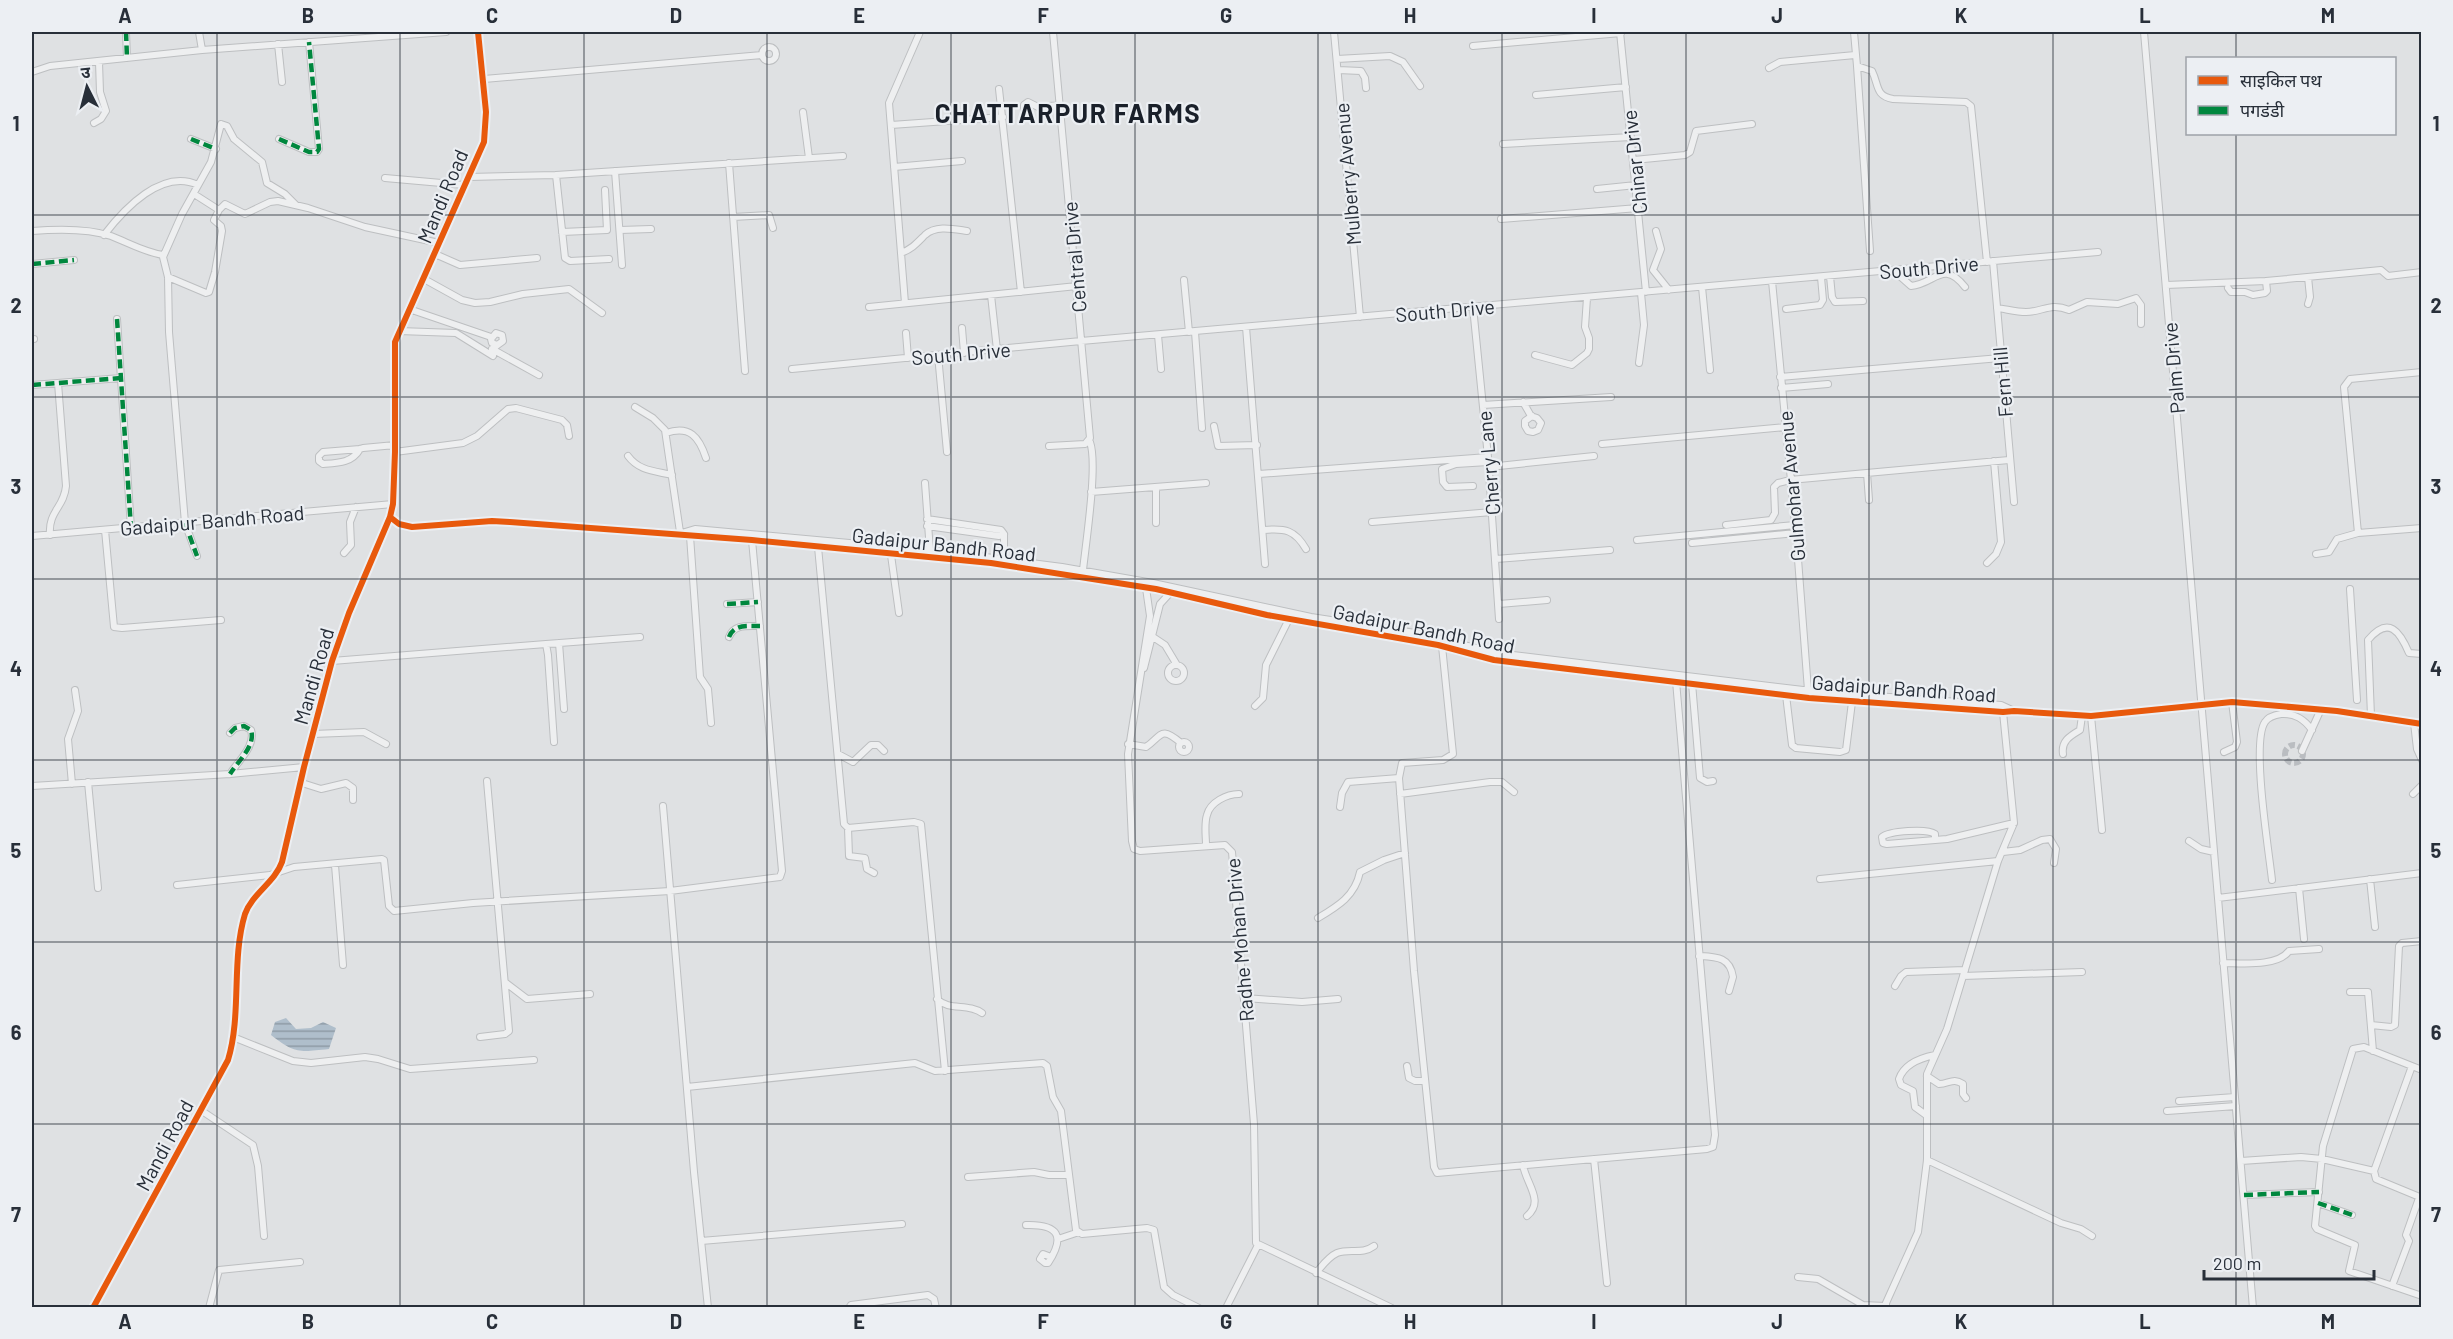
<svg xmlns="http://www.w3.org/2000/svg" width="2453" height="1339" font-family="Barlow,'Noto Sans Devanagari',sans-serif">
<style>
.water{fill:url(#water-rules)}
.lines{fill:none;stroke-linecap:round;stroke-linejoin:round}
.minor-tunnel{stroke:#babdc1;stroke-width:6;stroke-dasharray:6 3;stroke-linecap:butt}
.minor-casing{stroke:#bdbfc1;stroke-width:8}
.minor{stroke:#eeeff0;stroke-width:6}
.quiet{stroke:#00873e;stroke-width:4.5;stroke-dasharray:9 4.5;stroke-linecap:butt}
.cycleway-casing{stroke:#eceff3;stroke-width:10}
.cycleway{stroke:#e8590c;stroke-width:6}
.grid{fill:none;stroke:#282f39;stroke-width:1.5;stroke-opacity:0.55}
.labels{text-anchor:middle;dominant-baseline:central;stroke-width:4.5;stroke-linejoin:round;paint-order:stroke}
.street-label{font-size:20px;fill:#282f39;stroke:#eceff3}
.district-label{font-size:26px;font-weight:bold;letter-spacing:1.5px;fill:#1a202a;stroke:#eceff3}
.neatline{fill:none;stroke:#282f39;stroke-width:2}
.grid-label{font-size:20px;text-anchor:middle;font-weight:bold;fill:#282f39}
</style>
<defs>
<pattern id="water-rules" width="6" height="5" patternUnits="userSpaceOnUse" patternTransform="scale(1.5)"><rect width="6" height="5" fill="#afbecb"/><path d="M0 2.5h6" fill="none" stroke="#8e9ba6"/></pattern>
</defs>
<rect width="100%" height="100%" fill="#dfe1e3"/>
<path class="water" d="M286,1018l10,11 15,-1 12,-6 13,6 -7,21c-29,3 -34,5 -58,-14l4,-13z"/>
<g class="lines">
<path class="minor-tunnel" d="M2285 754a9 9 0 1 1 18 0a9 9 0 1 1-18 0Z"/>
<g class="minor-casing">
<path id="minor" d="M126,32l1,26
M199,32l3,18
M1334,32l26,285
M1620,32l26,260
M1854,32l3,34 15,5c7,14 3,25 21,28l73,3 5,4 16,156
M2144,32l109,1276
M278,44l4,38
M1473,46l148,-13
M762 54a7 7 0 1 1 14 0a7 7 0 1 1-14 0Z
M1337,59l53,-3 13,6 17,24
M1857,66l13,185
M1769,68l11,-6 75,-7
M1338,70l23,1 4,7 1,10
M32,72l18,-6 152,-16 244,-18
M484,79l278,-24
M999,89l22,203
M1536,95l90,-8
M803,112l6,46
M1024,115v-10l4,-3 10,5 22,-2
M94,123l7,-4 5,-8 -6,-19 -1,-30
M891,125l112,-8
M191,139l25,10
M279,139l30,13h8l2,-3 -10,-107
M1503,144l128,-7
M1634,160l51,-5 5,-3 6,-21 56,-7
M729,163l16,208
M894,167l68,-6
M615,171l7,94
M556,175l9,83 5,3 39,-2
M469,177l87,-2 287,-19
M385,178l79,7
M1597,189l39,-4
M194,194l25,16 6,-6 20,10 25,-12 8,-1 30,7 57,19 74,16
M733,217l36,-2 4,13
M1501,219l137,-11
M620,230l31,-1
M32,231c24,-2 55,-3 79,5 18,7 33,16 52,19
M1656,231l5,18 -8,21 16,20
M562,232l45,-2 -2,-40
M104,235c20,-26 58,-67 94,-50
M901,253c11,-4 16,-10 24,-18 11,-10 28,-6 42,-4
M435,254l25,11 77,-7
M1993,261l21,241
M32,264l42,-4
M1893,270l18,16c24,-2 32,-27 54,1
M1830,276l2,21 3,5 28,-1
M168,277l38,16 3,-1 6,-20 7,-41 -1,-5 -7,-6 5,-10
M2308,277l2,20 -2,7
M424,279l38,21 13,3 15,-1 33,-8 46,-5 33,24
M1184,280l5,52
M1772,281l24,252 12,157
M2166,285l100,-4
M1702,287l8,83
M2228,288l3,4h14l8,3 12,-2 2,-2 -1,-10 115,-11 7,6 34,-4
M991,295l6,55
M905,303l-16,-200 31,-71
M869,307l208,-21
M1473,307l15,150 11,162
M1997,308c9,1 19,4 29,4 17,0 24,-10 43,-2l18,-8 31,2 18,-6 5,7v19
M409,309l82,28
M1786,309l34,-4 3,-5 -2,-23
M117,319l14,209
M1246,327l19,237
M962,328l2,25
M399,331l57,2 37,23
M1195,332l7,96
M906,333l2,25
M1158,335l3,34
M32,339h2
M497,345l-5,-2 -1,-4 5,-6 6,2 1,6 -11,8 47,26
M938,355l9,97
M1535,355l37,10 15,-12 2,-4v-11l-4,-11 2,-29
M1639,363l5,-38 -3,-32
M792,369l289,-28 1017,-89
M2422,372l-72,7 -6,8 14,146 64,-5
M1780,377l220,-19
M32,385l89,-7
M1781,388l47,-4
M1523,402l8,14 6,2 4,5 -3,7 -5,2 -5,-1 -3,-5v-5l7,-5
M1483,405l128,-8
M635,407l18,11 12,12 15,102
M1214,426l4,20 39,-1
M666,433c24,-8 33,4 40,25
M1602,444l183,-17
M1049,446l36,-2 5,-6 -37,-406
M360,449c-8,14 -22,14 -37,15l-4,-3v-5l4,-4 37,-3 3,-1 32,-3
M395,452l68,-9 14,-7 31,-27 8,-1 46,12 5,5 2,11
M628,456c11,15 27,15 44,19
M1489,467l105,-11
M1867,473l2,27
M1259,474l229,-17
M925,483l5,68
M1473,486l-26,1 -4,-5 -1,-13 14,-5 32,-2
M1091,492l115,-9
M390,517l9,7 13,3 80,-6 18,1 242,18 239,23 165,26 111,26 171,30 56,15 315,38 194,14 11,-1 77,5 141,-14 105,9 85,13
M927,519l74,11 3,4 -5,2 -72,-10
M1372,522l120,-10
M1156,523v-36
M1726,525l45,-5 4,-7 -1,-26 4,-4 12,-3 219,-20
M105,530l9,97 8,1 99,-8
M1264,530c21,-2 31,0 42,19
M50,535c-2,-24 14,-27 16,-49l-8,-103
M675,535l20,-6 253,23 114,15 91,16 158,34 104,16 81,20 324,39 181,13 13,6
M32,536l361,-32
M690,536l10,141 8,12 3,34
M1637,540l158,-15
M1692,543l104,-10
M818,547l26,277 4,4 66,-6 7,2 24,247
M344,553l7,-8 -1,-23 6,-15
M2316,554l13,-2 8,-13 21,-6
M891,555l8,58
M197,556l-12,-33 -16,-191 -1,-55 -5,-20 19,-43 29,-52 10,-38 6,2 7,13 28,23 5,21 18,11 11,11
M1004,559v-24
M1496,559l114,-9
M1987,563l9,-9 5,-12 -7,-81
M1083,570c3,-28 15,-106 7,-128
M1146,588l4,28 -22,138 4,87 2,8 6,2 85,-6 7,7 22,272 2,119 136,65
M2350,589l7,111
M727,604l31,-2
M1499,604l48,-4
M729,637c5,-13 18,-11 31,-11
M1153,637l12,8 12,20
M559,643l5,66
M546,644l94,-7
M1442,646l11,108 -10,6 -41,3 -3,15 15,193 20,196 3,6 270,-24 6,-2 2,-12 -39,-454
M332,661l214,-17 2,11 6,87
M1168 673a8 8 0 1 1 16 0a8 8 0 1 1-16 0Z
M1144,668l16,-64 10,-11
M1692,683l8,95 7,4 6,-1
M1786,695l6,50 4,3 44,4 6,-2 6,-48
M1255,706l8,-8 3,-33 23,-46
M2091,716l11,114
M2371,716l-3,-76c21,-25 32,-8 41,13l13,1
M2414,723l3,26 5,11
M230,733l5,-5 9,-2 7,4c5,16 -13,31 -21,44
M313,734l51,-2 22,12
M1179 747a5 5 0 1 1 10 0a5 5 0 1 1-10 0Z
M1128,744l18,3c16,-11 14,-22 35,-4
M2302,751l19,-42
M2224,752l11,-5 2,-5 -5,-40
M838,754l15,8 18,-17h7l6,6
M2063,754c-2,-13 7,-18 17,-24l2,-14
M88,782l10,106
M302,783l19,6 25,-6 7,5v12
M72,784l-4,-45 10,-28 -3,-21
M32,786l198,-12 74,-7
M1400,794l90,-12h12l12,10
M2413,794l9,-9
M663,806l31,366 14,136
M1340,807l2,-14 6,-11 51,-4
M848,828l1,28 16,2 2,11 7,4
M1935,840v-6c-8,-6 -46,-3 -53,3l1,6 4,1 60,-5 67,-16
M2189,841l12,8 13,3
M1206,845c0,-9 -2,-21 1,-30 3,-13 20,-21 32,-21
M2003,852l17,-2 22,-10 8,-1 6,10 -2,14
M335,865l8,100
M1820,879l178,-18
M2370,879l5,48
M2272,880c-3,-28 -21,-138 -7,-158 3,-5 10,-7 16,-8 14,-1 23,5 31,16
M177,885l93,-10 24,-8 88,-8 2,1 5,46 5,5 79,-8 197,-12 110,-14 2,-6 -30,-331
M2299,888l5,51
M2218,898l204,-25
M1318,918c20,-12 37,-22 42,-46l24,-12 21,-7
M1699,956c18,1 31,1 34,21l-4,14
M2223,963c19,0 54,4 66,-12l30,-2
M1963,976l119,-4
M506,983l21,16 63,-5
M1895,986l6,-10 5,-4 59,-2
M2350,992h18l5,59
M1245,998l57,4 36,-3
M937,999c12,12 31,4 45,14
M2371,1025l20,2 4,-2 4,-79 3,-3 20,-2
M233,1037l60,24 18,2 54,-6 13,2 32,10 124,-9
M480,1037l25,-3 4,-3 -22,-250
M1407,1066l2,12 6,3h10
M2412,1066l-38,105 2,8 46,19
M2422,1070l-58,-23 -11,2 -30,97 -8,80 2,3 38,16 -6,26 73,25
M1927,1076l12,8c10,0 14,-7 24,0v10l3,4
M687,1087l228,-24 20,8 108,-8 4,3 6,31 8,14 15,119 6,4 65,-6 7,2 10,57 9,8 26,13
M2179,1101l56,-4
M202,1111l51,34 5,21 6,70
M2167,1111l69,-5
M1926,1115l-11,-8 -2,-16 -12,-6 -2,-6c5,-15 21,-21 36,-24
M1594,1159l13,124
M1927,1160l134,63 20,6 11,7
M2241,1161l60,-4 21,2 52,12
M1523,1165c3,19 22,36 4,51
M968,1177l66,-5 15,3h20
M2244,1195l75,-3
M2318,1203l34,12
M1026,1225c32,-1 40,11 22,38h-3l-5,-4 3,-5 8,3
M1058,1239l21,-7
M701,1241l201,-17
M1316,1273c6,-7 12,-16 21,-20 13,-5 25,2 37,-7
M1798,1277l20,2 45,26 22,1
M2392,1286l17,-45 -3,-6 13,-37
M93,1308l135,-248c14,-46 3,-100 17,-146 7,-20 30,-32 37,-52l22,-95 28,-106 17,-48 41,-96 3,-13 2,-52v-110l89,-200 2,-30 -8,-80
M209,1308l10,-38 81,-8
M849,1308l2,-3 77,-10 6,4 2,9
M1226,1308l32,-63
M1886,1308v-5l32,-71 9,-72v-86l20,-45 51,-168 16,-38 -11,-111"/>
</g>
<use href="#minor" class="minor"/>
<path class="quiet" d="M126,32l1,26
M191,139l25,10
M279,139l30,13h8l2,-3 -10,-107
M32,264l42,-4
M117,319l14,209
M32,385l89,-7
M185,523l12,33
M727,604l31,-2
M729,637c5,-13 18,-11 31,-11
M230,733l5,-5 9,-2 7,4c5,16 -13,31 -21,44
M2244,1195l75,-3
M2318,1203l34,12"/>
<g class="cycleway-casing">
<path id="cycleway" d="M390,517l9,7 13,3 80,-6 18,1 242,18 239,23 165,26 111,26 171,30 56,15 315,38 194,14 11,-1 77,5 141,-14 105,9 85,13
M93,1308l135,-248c14,-46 3,-100 17,-146 7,-20 30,-32 37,-52l22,-95 28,-106 17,-48 41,-96 3,-13 2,-52v-110l89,-200 2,-30 -8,-80"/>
</g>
<use href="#cycleway" class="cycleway"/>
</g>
<path class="grid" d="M217,32v1276M400,32v1276M584,32v1276M767,32v1276M951,32v1276M1135,32v1276M1318,32v1276M1502,32v1276M1686,32v1276M1869,32v1276M2053,32v1276M2236,32v26M2236,134v1174M32,215h2390M32,397h2390M32,579h2390M32,760h2390M32,942h2390M32,1124h2390"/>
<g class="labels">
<g class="street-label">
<text transform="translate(1634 162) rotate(-96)">Chinar Drive</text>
<text transform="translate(1347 174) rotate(-95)">Mulberry Avenue</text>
<text transform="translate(442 196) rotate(-67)">Mandi Road</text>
<text transform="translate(1074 257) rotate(-95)">Central Drive</text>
<text transform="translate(1929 267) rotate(-5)">South Drive</text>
<text transform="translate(1445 310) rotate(-5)">South Drive</text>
<text transform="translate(961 353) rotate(-5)">South Drive</text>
<text transform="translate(2173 368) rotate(-95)">Palm Drive</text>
<text transform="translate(2002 382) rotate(-95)">Fern Hill</text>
<text transform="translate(1488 463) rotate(-95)">Cherry Lane</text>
<text transform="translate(1791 486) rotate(-95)">Gulmohar Avenue</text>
<text transform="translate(212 520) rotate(-5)">Gadaipur Bandh Road</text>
<text transform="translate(944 544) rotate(6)">Gadaipur Bandh Road</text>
<text transform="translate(1424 628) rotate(11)">Gadaipur Bandh Road</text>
<text transform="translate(313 676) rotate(-74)">Mandi Road</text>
<text transform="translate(1904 688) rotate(4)">Gadaipur Bandh Road</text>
<text transform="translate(1239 940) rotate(-95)">Radhe Mohan Drive</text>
<text transform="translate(164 1145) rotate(-62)">Mandi Road</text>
</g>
<g class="district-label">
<text x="1068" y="112">CHATTARPUR FARMS</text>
</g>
</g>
<rect width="2453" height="1339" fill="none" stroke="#eceff3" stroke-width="66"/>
<rect x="2186" y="57" width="210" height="78" fill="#eceff3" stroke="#9ea2a9" stroke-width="1.5"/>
<rect x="2198" y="76" width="30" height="9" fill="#e8590c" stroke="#9ea2a9" stroke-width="1.5"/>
<text x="2240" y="87" font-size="18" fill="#282f39">साइकिल पथ</text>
<rect x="2198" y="106" width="30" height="9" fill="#00873e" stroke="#9ea2a9" stroke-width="1.5"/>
<text x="2240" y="117" font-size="18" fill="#282f39">पगडंडी</text>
<g transform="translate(87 87) rotate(354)" stroke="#eceff3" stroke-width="4.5" paint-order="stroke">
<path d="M0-4.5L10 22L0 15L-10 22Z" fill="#282f39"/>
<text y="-9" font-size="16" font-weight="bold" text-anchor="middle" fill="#282f39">उ</text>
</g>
<path d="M2204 1270v9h170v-9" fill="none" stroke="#282f39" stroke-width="3"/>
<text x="2213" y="1270" font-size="18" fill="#282f39" stroke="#eceff3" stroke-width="4.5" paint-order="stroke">200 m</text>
<rect x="33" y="33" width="2387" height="1273" class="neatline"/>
<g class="grid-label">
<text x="125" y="23">A</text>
<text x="308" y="23">B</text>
<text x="492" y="23">C</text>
<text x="676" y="23">D</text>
<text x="859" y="23">E</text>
<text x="1043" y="23">F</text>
<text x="1226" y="23">G</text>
<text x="1410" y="23">H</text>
<text x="1594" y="23">I</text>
<text x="1777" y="23">J</text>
<text x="1961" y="23">K</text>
<text x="2145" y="23">L</text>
<text x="2328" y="23">M</text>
<text x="16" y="131">1</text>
<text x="2436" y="131">1</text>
<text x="16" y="313">2</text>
<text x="2436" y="313">2</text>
<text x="16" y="494">3</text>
<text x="2436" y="494">3</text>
<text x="16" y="676">4</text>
<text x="2436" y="676">4</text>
<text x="16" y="858">5</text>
<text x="2436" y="858">5</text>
<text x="16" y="1040">6</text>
<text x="2436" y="1040">6</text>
<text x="16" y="1222">7</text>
<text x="2436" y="1222">7</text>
<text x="125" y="1329">A</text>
<text x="308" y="1329">B</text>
<text x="492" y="1329">C</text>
<text x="676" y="1329">D</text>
<text x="859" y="1329">E</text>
<text x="1043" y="1329">F</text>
<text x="1226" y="1329">G</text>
<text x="1410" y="1329">H</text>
<text x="1594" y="1329">I</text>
<text x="1777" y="1329">J</text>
<text x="1961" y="1329">K</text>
<text x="2145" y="1329">L</text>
<text x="2328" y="1329">M</text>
</g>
</svg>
